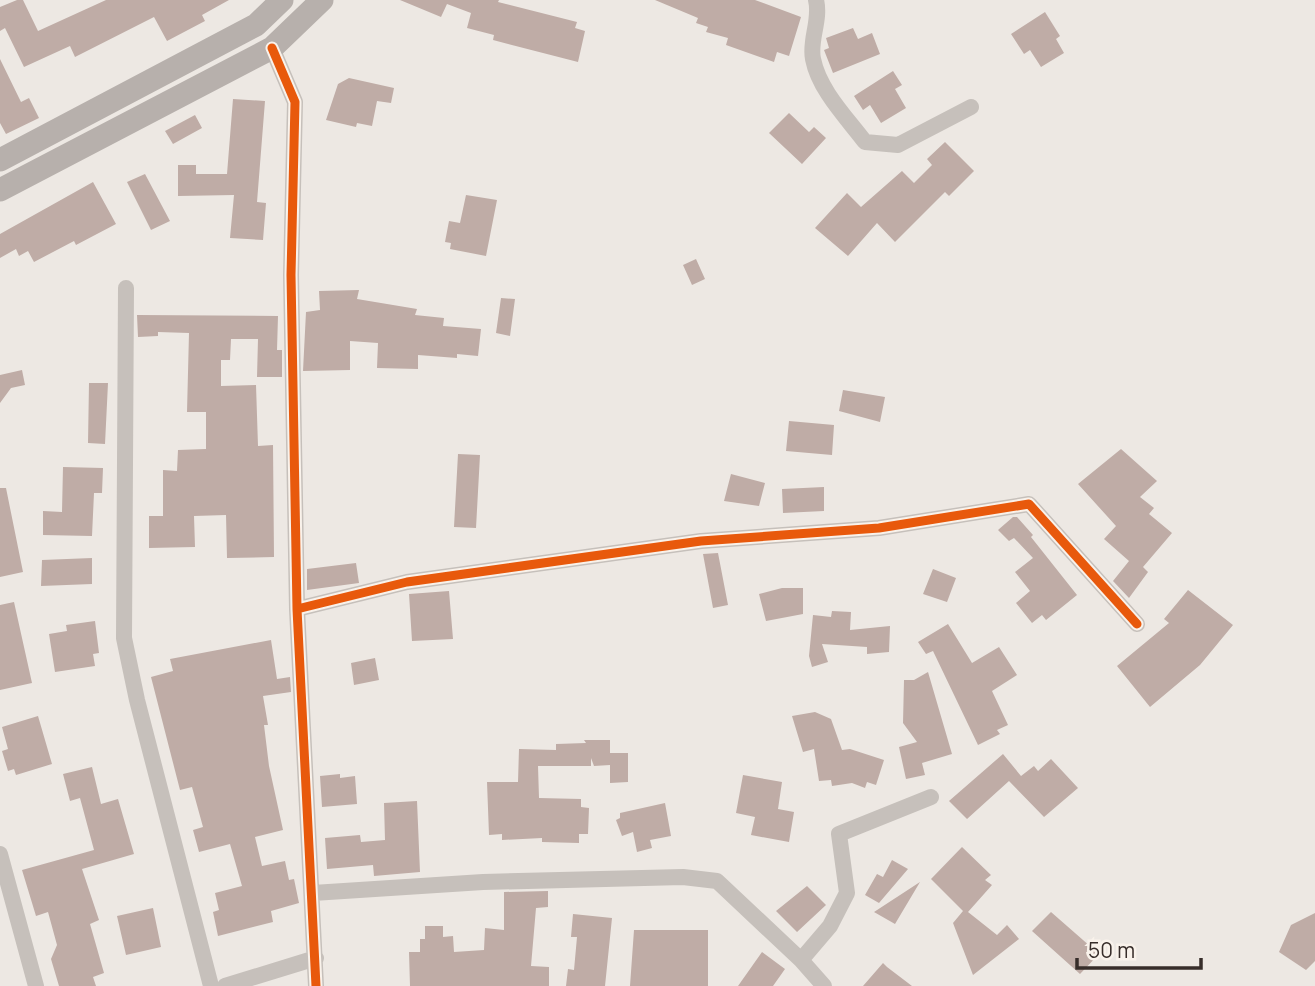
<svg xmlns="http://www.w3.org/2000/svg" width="1315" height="986" font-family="Manrope,sans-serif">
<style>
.building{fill:#bfaca6}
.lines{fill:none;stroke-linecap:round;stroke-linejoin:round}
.street{stroke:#c6c0bb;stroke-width:16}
.secondary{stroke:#b7b0ac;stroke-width:23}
.cycleway-casing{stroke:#f9f2eb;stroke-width:13}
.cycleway{stroke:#e8590c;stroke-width:9}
</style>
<rect width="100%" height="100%" fill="#ede8e3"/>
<path class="building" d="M17,0h6l15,31 68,-31h123l-27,15 3,6 -38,20 -13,-24 -79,40 -5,-11 -46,21 -19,-39 -5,3v-24z
M400,0h99l-1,2 79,20 -2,6 10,3 -7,31 -85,-22 1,-5 -27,-7 4,-15 -24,-9 -6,13z
M655,0h100l46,17 -12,39 -12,-4 -3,10 -48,-17 2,-7 -22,-6 2,-5 -12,-4 2,-5z
M1045,12l15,24 -4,3 8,14 -23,14 -11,-17 -6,4 -13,-20z
M853,28l5,11 14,-6 8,21 -47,19 -9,-23 5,-2 -3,-10z
M0,59l21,43 8,-4 10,20 -33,16 -6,-11z
M893,71l9,14 -7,4 11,19 -25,15 -11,-18 -7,5 -9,-14z
M349,78l45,10 -3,15 -14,-2 -5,25 -15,-3 -1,4 -30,-7 12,-36z
M233,99l32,2 -8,101 9,1 -3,37 -33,-2 4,-43 -56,1v-31h18v9h31z
M789,113l20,19 5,-5 12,11 -24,26 -33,-31z
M195,115l7,13 -29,16 -8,-13z
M945,142l29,29 -25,25 -4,-4 -50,50 -18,-19 -29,33 -33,-28 32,-35 14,14 41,-36 12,12 18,-18 -5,-6z
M145,174l25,47 -19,9 -24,-48z
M93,182l23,42 -40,21 -2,-4 -40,21 -6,-11 -9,5 -3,-7 -16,9v-24z
M466,195l31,5 -11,56 -36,-7 1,-6 -6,-1 4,-21 11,2z
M696,259l9,20 -13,6 -9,-20z
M359,290l-2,9 60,10 -2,6 29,3 -1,8 38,3 -3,27 -21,-2v4l-39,-3v14l-41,-1 1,-25 -28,-2v29l-47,1 3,-59 14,-2 -1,-19z
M501,298l14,1 -5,37 -14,-3z
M137,315l141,1 -1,34h5v27h-25l1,-38h-27l-1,21h-9v26l35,-1 2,61 15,-1 1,112 -47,1 -1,-43 -32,1 1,31 -46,1v-32h14v-46l14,1 1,-21 28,-1v-37h-19l2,-79 -31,-1v4l-20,1z
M22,370l3,15 -14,3 -11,15v-28z
M89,383h19l-3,61 -17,-1z
M843,390l42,7 -5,25 -41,-11z
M789,421l45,4 -2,30 -46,-4z
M1121,449l36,32 -17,16 14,11 -5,6 23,19 -29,34 5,5 -19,26 -16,-17 16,-20 -25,-22 12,-13 -38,-42z
M458,454l22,1 -4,73 -22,-1z
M63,467l40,1 -1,25h-8l-2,43 -49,-1v-24l19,1z
M731,474l34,9 -6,23 -35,-5z
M824,487v24l-41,2 -1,-24z
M0,488h6l17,84 -23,5z
M1013,517h4l16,18 -2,2 46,58 -31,25 -4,-5 -10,8 -16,-20 14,-12 -15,-19 18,-14 -19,-20 -5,3 -11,-11z
M718,553l10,52 -15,3 -10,-54z
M92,558v26l-51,2 1,-26z
M356,563l3,20 -52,7v-21z
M933,569l23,9 -9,24 -24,-8z
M782,588h21v26l-37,7 -7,-27z
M1188,590l45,35 -33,40 -50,42 -33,-41 52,-43 -5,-4z
M449,591l4,48 -41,2 -3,-47z
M14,602l18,81 -32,7v-85z
M832,611l19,1 -1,18 40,-4 -1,26 -22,2v-7l-45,-3 6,18 -16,5 -3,-11 4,-41 18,2z
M95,621l4,32 -6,1 2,12 -40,6 -6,-38 18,-3 -1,-6z
M948,624l24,39 27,-16 18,28 -25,16 16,34 -11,5 3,4 -22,11 -45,-94 -7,3 -8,-12z
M271,640l6,39 13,-2 1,15 -28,4 5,29h-4l5,41 14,64 -28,7 7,29 23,-5 4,19 5,-1 5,24 -28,8 2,11 -55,14 -5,-24 6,-2 -4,-17 27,-7 -12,-42 -31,8 -6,-22 10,-3 -11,-40 -12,3 -29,-113 22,-6 -3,-12z
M375,658l4,22 -25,5 -3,-22z
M928,672l24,82 -30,9 3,12 -19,4 -7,-32 18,-5 -14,-19 1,-43h10z
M815,712l16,7 11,31 8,-1 34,11 -8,25 -9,-3 -2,6 -13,-5 -20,3 -1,-6 -12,1 -5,-32 -11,3 -11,-36z
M38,716l14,48 -36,11 -2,-6 -6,2 -6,-20 6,-2 -6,-22z
M584,740h26v13h18v29l-18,1v-18l-16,1 -3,-8v8h-53l1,32 42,1v8l8,1 -1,26h-9v9l-37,-1v-4l-40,2v-6l-13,1 -2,-53h31l1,-33 37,1v-6l30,-1z
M1003,754l18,22 13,-10 4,5 13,-12 27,29 -34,29 -35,-36 -42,38 -18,-18z
M92,767l9,37 17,-5 16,55 -52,15 17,51 -9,4 14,49 -11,4 3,9h-37l-8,-27 6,-14 -9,-33 -12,4 -14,-46 72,-20 -14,-52 -10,3 -7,-27z
M340,774v4l15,-2 2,28 -35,3 -2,-31z
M743,775l39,7 -4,27 16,3 -5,30 -38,-7 4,-18 -19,-4z
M417,801l3,71 -46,4 -1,-11 -46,4 -2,-31 35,-3 1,7 24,-2 -1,-37z
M665,803l6,33 -21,4 2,8 -15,4 -4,-20 -11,4 -6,-16 4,-2v-5z
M962,847l29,28 -6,5 7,5 -24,27 29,23 10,-10 12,14 -46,36 -20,-52 10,-12 -32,-32z
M892,860l16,9 -29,34 -14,-8 12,-21 6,3z
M920,882l-25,42 -21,-12z
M807,886l19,19 -29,27 -21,-21z
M548,891v16l-12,1 -5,58 18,1v19h-139l-1,-34h11v-13h5v-13h18v11l10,-1 1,16 30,-2 1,-22 19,2v-38z
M153,908l8,39 -35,8 -9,-39z
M1051,912l48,42 -19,20 -48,-43z
M1315,913v48l-9,9 -27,-18 12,-27z
M573,914l39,4 -7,68h-39l2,-17 6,1 3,-33h-6z
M634,930h74v56h-78z
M762,952l23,17 -12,17h-35z
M883,963l4,4 25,19h-49z"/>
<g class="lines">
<path class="street" d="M816,0c5,20 -7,40 -3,59 6,31 34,59 52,83l33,3 73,-38
M272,48l23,54 -4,173 6,334 19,377
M126,288l-2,350 13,62 74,286
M297,609l110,-27 294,-41 178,-13 150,-24 108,120
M0,854l36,132
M313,893l170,-11 200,-5 34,4 84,79 23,26
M801,960l29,-34 17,-33 -8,-59 92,-37
M225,986l91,-28"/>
<path class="secondary" d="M0,160l256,-135 26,-25
M0,190l272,-142 50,-48"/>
<g class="cycleway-casing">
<path id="cycleway" d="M272,48l23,54 -4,173 6,334 19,377
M297,609l110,-27 294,-41 178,-13 150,-24 108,120"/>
</g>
<use href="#cycleway" class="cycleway"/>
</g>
<path d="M1077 958v10h124v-10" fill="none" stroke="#372d2a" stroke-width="3.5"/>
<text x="1088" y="958" font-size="21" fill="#372d2a" stroke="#f9f2eb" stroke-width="5" paint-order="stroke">50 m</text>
</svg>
